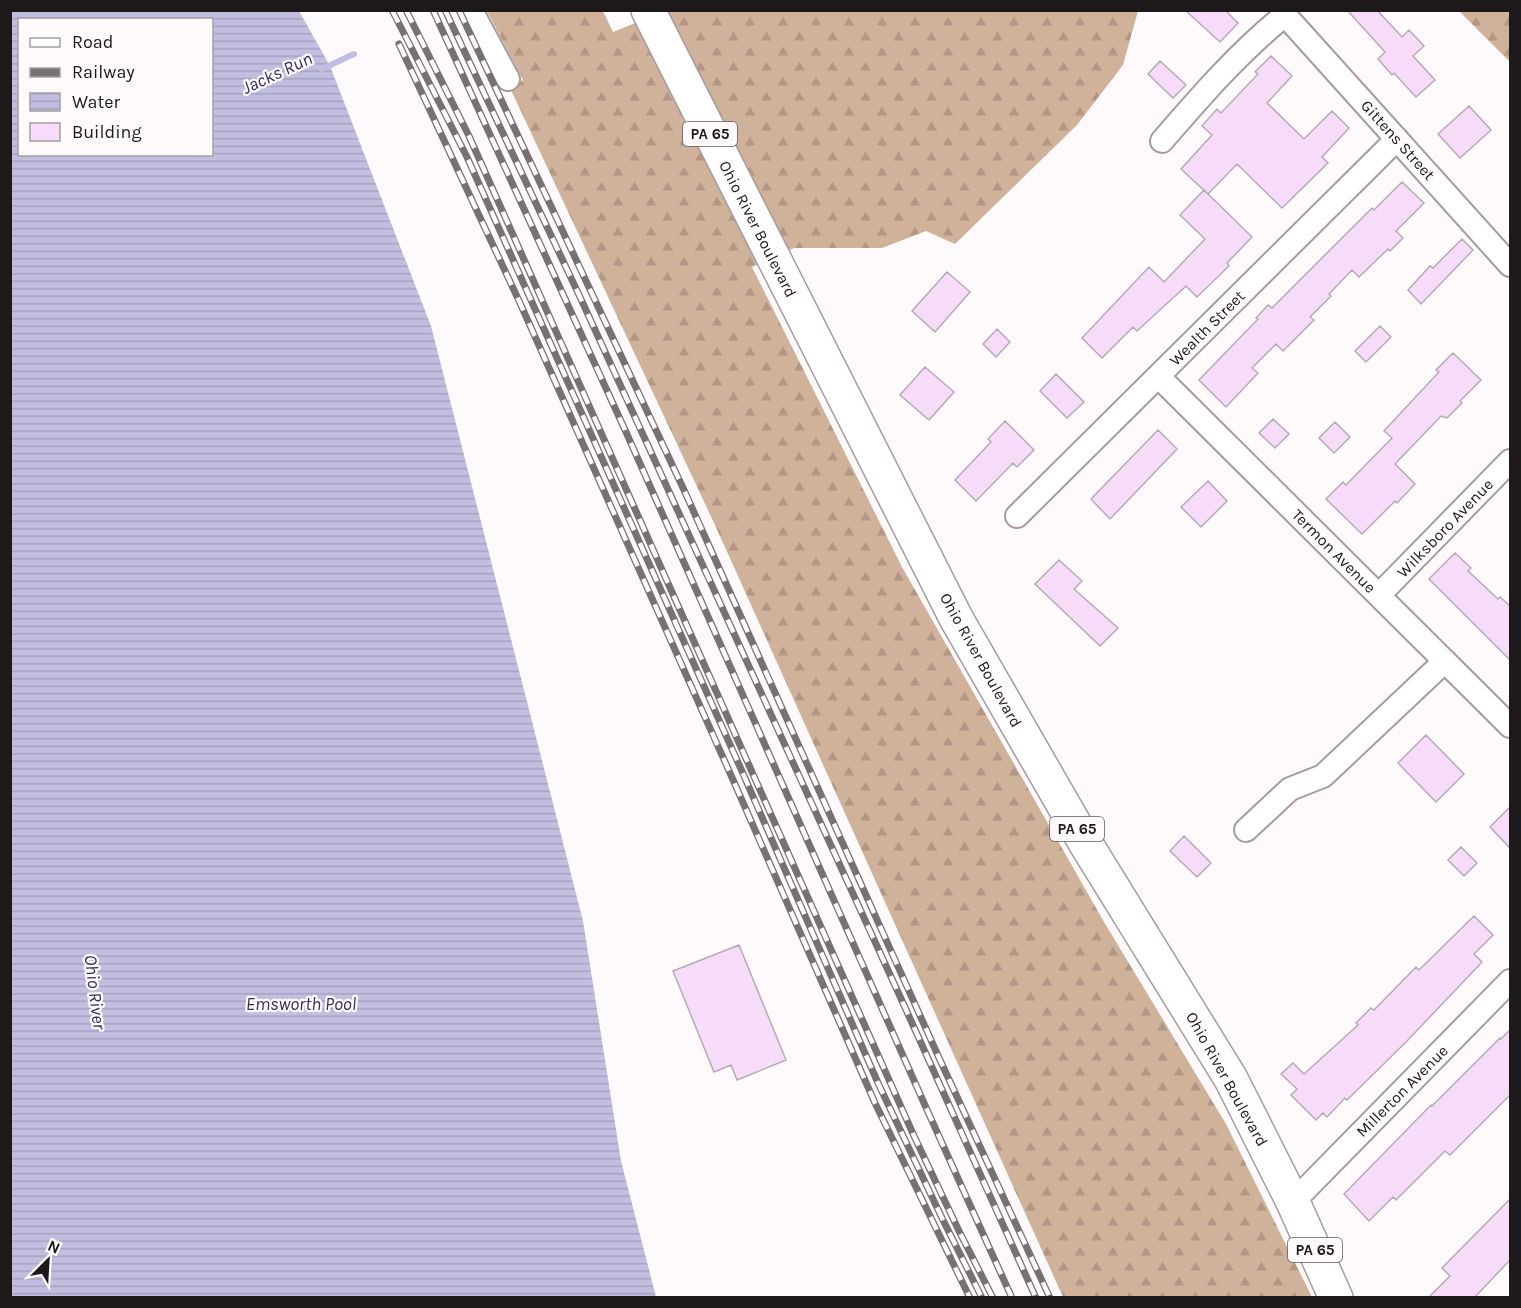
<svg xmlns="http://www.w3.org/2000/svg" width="1521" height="1308" font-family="Karla,sans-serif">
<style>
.forest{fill:url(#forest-firs)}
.water{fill:url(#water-rules);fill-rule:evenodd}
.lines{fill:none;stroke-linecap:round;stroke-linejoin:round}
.stream{stroke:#c1bee0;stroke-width:6}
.building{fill:#f6dcf9;stroke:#b4acb5;stroke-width:1.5}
.street-casing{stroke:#a79b9f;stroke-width:26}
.highway-casing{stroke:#a79b9f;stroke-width:36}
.street{stroke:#fff;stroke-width:22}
.highway{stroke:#fff;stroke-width:33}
.rail-casing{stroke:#767173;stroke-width:7}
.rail{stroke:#fef9fb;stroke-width:4.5;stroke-dasharray:14;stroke-linecap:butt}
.labels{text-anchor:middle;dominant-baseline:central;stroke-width:4.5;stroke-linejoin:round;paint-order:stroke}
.shield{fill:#fef9fb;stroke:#605c5e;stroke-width:1.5}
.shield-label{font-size:15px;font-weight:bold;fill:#1d191a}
.street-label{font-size:16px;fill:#1d191a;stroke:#fef9fb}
.water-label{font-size:18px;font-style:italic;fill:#342c59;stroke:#fef9fb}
</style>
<defs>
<pattern id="forest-firs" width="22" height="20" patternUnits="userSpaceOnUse" patternTransform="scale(1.5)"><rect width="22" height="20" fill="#d0b19a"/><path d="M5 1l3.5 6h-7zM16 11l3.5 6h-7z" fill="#b29884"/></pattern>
<pattern id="water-rules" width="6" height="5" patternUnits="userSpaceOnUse" patternTransform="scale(1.5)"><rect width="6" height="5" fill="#c1bee0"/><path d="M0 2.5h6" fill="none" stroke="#a5a3c0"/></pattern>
</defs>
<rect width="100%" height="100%" fill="#fef9fb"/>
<path class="forest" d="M667,10l471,1 -15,54 -46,60 -122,119 -29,-13 -44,17h-88l-42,19 150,300 202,355 122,202 86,173h-249l-348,-772 -205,-437 13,-8 -36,-69h116l10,21z
M1459,11h51v51z"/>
<path class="water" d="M10,11h289l31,55 101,260 152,595 38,240 35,136h-645zM20,20h192v134h-192z"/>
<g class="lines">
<path class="stream" d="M322,69l32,-15"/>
</g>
<path class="building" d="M1185,10h40l13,13 -18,19z
M1347,10h30l25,27 7,-7 15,16 -11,10 22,24 -19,17 -22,-24 -2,2 -14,-16 7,-7z
M1271,56l21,20 -25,27 37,36 28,-28 17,17 -27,29 6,6 -46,45 -45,-44 -29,30 -27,-25 31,-34 -10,-9 15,-17 4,4 37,-39 -3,-2z
M1160,61l26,24 -13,13 -25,-24z
M1469,106l22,24 -31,28 -22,-24z
M1402,182l22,21 -28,28 7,7 -13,13 -2,-2 -29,28 -7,-7 -23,24 2,2 -21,21 4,3 -31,31 -7,-7 -24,24 6,5 -32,34 -27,-27 59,-61 -2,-1 12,-13 4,3 100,-100 2,2z
M1204,190l48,47 -25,26 2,3 -32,31 -11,-11 -49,45 -4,-4 -31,31 -20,-20 67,-71 15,15 41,-43 -25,-24z
M1462,239l11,11 -52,54 -13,-14 22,-24 3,2z
M947,272l23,20 -35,40 -23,-21z
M1380,326l11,11 -25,25 -11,-11z
M997,329l13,13 -14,15 -13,-13z
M1453,353l28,27 -21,21 2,2 -15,15 -6,-2 -46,48 20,20 -18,19 -2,-2 -33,33 -36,-35 17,-17 3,3 46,-47 -8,-7 55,-59 -3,-2z
M925,367l29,25 -25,28 -29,-25z
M1056,374l28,28 -17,16 -27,-27z
M1273,419l16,15 -14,14 -16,-15z
M1005,421l29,29 -17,17 -4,-4 -37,38 -21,-21 36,-38 -3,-3z
M1335,422l15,15 -16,16 -15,-15z
M1158,430l19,19 -67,70 -19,-20z
M1208,481l19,20 -26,26 -20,-20z
M1455,553l16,15 -3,3 30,28 2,-2 10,9v54l-81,-81z
M1059,560l23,21 -8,8 44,39 -18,18 -65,-62z
M1426,735l38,39 -28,28 -38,-39z
M1510,807v41l-20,-21z
M1184,836l27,27 -14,14 -27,-26z
M1461,847l16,16 -13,13 -16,-16z
M1474,916l19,19 -19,19 8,8 -76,80 -59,58 -2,-2 -18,19 -4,-4 -7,7 -25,-25 6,-6 -16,-15 12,-11 11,11 54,-49 -2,-2 15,-15 3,2 42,-43 3,3z
M739,945l47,115 -49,20 -6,-15 -17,7 -41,-101z
M1510,1030v65l-60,60 -5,-4 -49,49 -3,-3 -24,24 -25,-27 87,-89 1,1 68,-68 1,1z
M1510,1199v61l-36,38h-46l22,-22 -8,-8z"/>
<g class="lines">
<g class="street-casing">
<path id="street" d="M471,10l37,69
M1162,141c39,-45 77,-89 123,-126l225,250
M1158,376l352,350
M1017,516l380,-377
M1379,595l131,-134
M1246,830l44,-41 33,-13 122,-115
M1293,1202l217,-221"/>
</g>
<g class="highway-casing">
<path id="highway" d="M648,10l308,608 130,226 145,235 62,123 43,96"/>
</g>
<use href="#street" class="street"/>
<use href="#highway" class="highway"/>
<g class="rail-casing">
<path id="rail" d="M392,10l75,147 274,612 137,314 64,135 40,80
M406,10l63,126 445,1000 45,95 34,67
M433,10l193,422 302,680 84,186
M445,10l135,287 323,706 133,295
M459,10l225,480 256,570 110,238
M399,44l121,259 210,470 145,330 95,195"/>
</g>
<use href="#rail" class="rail"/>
</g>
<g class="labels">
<g class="shield">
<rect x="683" y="122" width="54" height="24" rx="4.5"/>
<rect x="1050" y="817" width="54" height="24" rx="4.5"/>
<rect x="1288" y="1238" width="54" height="24" rx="4.5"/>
</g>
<g class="shield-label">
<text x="710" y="134">PA 65</text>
<text x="1077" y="829">PA 65</text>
<text x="1315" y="1250">PA 65</text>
</g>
<g class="street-label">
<text transform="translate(1398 140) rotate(48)">Gittens Street</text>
<text transform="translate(758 229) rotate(63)">Ohio River Boulevard</text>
<text transform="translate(1207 328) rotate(-45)">Wealth Street</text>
<text transform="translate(1445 528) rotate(-46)">Wilksboro Avenue</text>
<text transform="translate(1334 551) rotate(45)">Termon Avenue</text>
<text transform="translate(981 660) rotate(61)">Ohio River Boulevard</text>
<text transform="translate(1227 1079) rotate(61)">Ohio River Boulevard</text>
<text transform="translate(1402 1091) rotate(-45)">Millerton Avenue</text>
</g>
<g class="water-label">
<text transform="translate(277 73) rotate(-25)">Jacks Run</text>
<text transform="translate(95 992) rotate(83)">Ohio River</text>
<text x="301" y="1004">Emsworth Pool</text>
</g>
</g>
<rect width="1521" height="1308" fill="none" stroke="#1d191a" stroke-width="24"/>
<rect x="18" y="18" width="195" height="138" fill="#fef9fb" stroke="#a49fa1" stroke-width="1.5"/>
<rect x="30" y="38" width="30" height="9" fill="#ffffff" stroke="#a49fa1" stroke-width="1.5"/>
<text x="72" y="48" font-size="18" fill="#1d191a">Road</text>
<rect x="30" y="68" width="30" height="9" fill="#767173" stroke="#a49fa1" stroke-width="1.5"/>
<text x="72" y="78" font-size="18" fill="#1d191a">Railway</text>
<rect x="30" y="93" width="30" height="18" fill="url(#water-rules)" stroke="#a49fa1" stroke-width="1.5"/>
<text x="72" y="108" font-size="18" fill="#1d191a">Water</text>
<rect x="30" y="123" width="30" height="18" fill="#f6dcf9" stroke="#a49fa1" stroke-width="1.5"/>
<text x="72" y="138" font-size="18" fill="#1d191a">Building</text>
<g transform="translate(48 1260) rotate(24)" stroke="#fef9fb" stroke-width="4.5" paint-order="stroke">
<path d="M0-4.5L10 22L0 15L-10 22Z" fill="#1d191a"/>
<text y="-9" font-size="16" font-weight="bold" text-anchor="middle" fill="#1d191a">N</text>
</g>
</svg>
